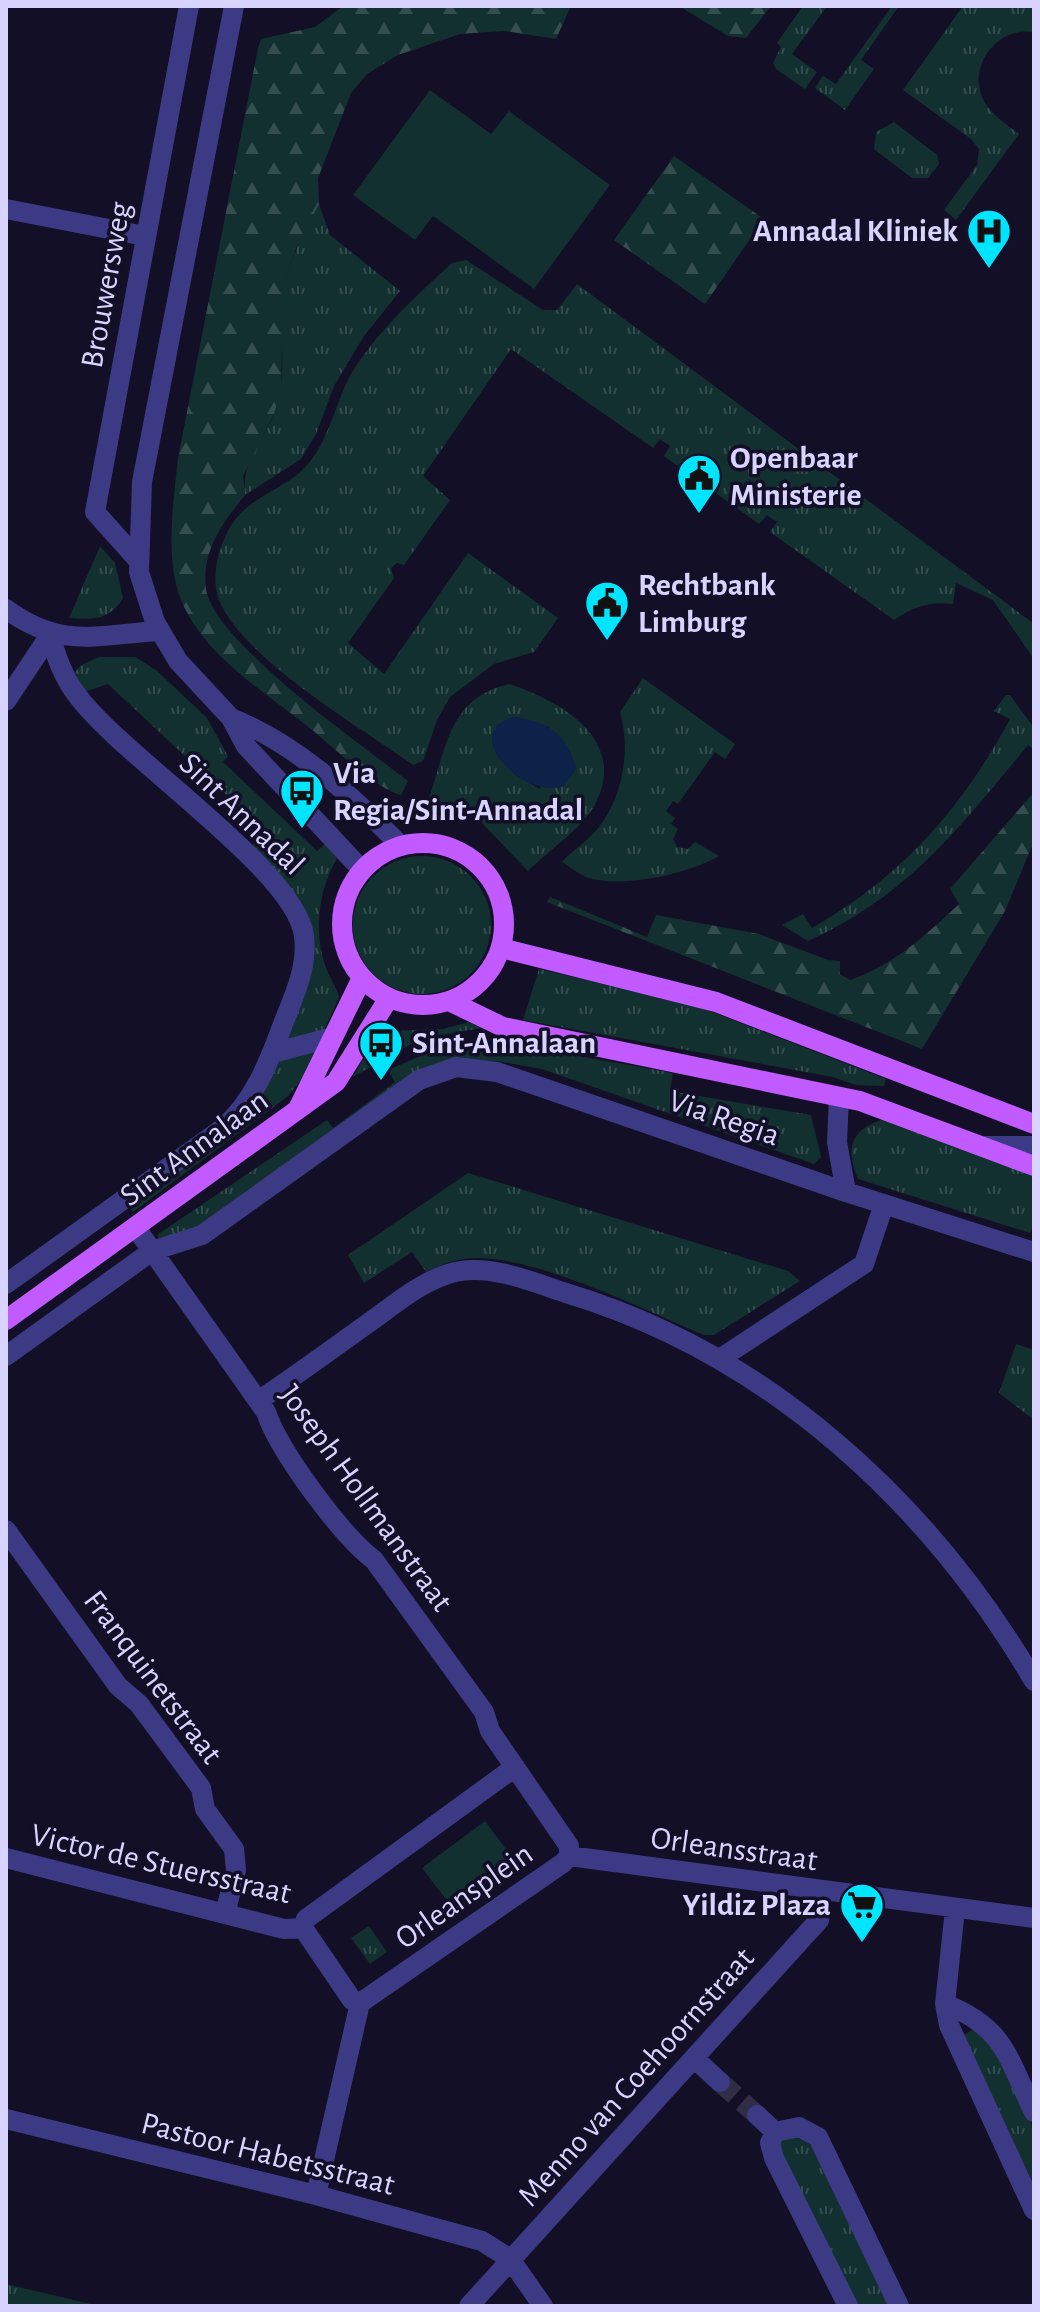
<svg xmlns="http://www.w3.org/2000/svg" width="1040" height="2312" font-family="'Alegreya Sans',sans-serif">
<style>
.grass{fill:url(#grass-tufts);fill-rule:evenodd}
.forest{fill:url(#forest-firs)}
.pitch{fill:#12302f}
.water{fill:#0c2248}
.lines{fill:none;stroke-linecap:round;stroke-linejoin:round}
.minor-tunnel{stroke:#312d47;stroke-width:20;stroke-dasharray:20 10;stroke-linecap:butt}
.minor{stroke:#3d3a85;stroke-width:20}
.major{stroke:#c25bff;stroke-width:20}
.labels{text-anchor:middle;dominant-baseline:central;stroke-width:7;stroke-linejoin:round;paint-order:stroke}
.poi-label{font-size:32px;font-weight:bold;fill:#d9d4ff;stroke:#130f26;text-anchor:start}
.street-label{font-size:32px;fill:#d9d4ff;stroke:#130f26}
</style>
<defs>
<pattern id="grass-tufts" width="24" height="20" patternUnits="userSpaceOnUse" patternTransform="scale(2)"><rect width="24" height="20" fill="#12302f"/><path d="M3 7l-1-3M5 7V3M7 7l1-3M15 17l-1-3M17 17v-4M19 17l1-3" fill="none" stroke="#344d4e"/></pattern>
<pattern id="forest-firs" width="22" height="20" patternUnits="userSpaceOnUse" patternTransform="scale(2)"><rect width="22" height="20" fill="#12302f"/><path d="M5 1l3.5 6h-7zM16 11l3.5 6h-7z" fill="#344d4e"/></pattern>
</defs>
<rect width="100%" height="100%" fill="#130f26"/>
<path class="grass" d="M803,6h24l-35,48 25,18 -12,17 -29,-20 -3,-6 8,-16 -4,-4z
M892,6h7l-38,54 13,9 -29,41 -30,-22 8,-12 13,8z
M963,6h71v26c-36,-6 -67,33 -51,67 7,15 23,25 36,35l-63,86 -12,-10 33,-45 2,-16 -8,-10 -68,-49z
M894,122l43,33 2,9 -11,14h-16l-38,-29 2,-17z
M319,204l11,31 70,56 -36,45 -30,50 -18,48 -15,25 -56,36c-4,-35 19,-53 30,-84 12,-34 5,-69 7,-103 3,-38 18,-71 37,-104z
M466,260l77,50h14l20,-26 457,340v35l-41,-59 -37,-17 -3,21c-23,-3 -40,3 -59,16l-124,-88 7,-10 -10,-7 -8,9 -95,-68 6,-10 -10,-7 -7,9 -142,-99 -88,127 27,24 -46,65 -7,-2 -6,5 3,10 -46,65 36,31 84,-121 90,65 -24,34 -40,12 -44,33 -13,23 -14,41 -10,4c-53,-38 -170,-106 -194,-165 -9,-24 0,-55 13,-76 19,-29 55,-35 76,-60 24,-28 28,-68 48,-98 26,-39 62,-72 96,-103z
M100,546l15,17 8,35c-13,22 -30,22 -54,20z
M99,657h36l21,13 51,48 21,38 -5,6 94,89 12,-10 8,17c-19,34 -24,73 -11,110 4,10 10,18 13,29l-35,80 -16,19 -155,116 -6,-8 123,-92 59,-180 -59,-84 14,-18 -156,-146 -24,8 -9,-20 6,-7z
M643,678l92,66 -10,15 -10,-7 -37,52 -5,-3 -7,10 9,7 -4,6 7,5 -5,10 4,8 11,2 7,-7 24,14c-31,18 -94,32 -130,22 -9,-3 -19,-11 -27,-16 11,-12 27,-22 37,-35 24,-31 32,-78 21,-115z
M509,684c50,16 122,56 85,122 -11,21 -48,47 -66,65l-47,-49 -52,-24c18,-52 20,-100 80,-114zM515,717l34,10 -9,62 -26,-15z
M1006,695h4l24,33v22l-6,-5c-68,82 -120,151 -220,196l-26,-16 21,-11 9,14c90,-52 149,-118 198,-209l-16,-8z
M353 925a69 69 0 1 1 138 0a69 69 0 1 1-138 0Z
M539,969l155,36 192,74 -2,7 -28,-1 -23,-8 -310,-57z
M469,1022l12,6 -61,11 -67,38 19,-34 13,-12 58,-2z
M496,1041l177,32 -3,18 141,24 10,42 -7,7 -272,-95 -45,-8h-43l-255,165 -38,15 -4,-6 170,-115 6,8 62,-46 -7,-12 49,-21z
M881,1120h11l142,56v48l-4,9 -172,-54c-12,-29 -9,-48 23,-59z
M468,1173l320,98 12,10 -86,54h-10c-60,-25 -169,-80 -232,-77 -16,1 -32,7 -46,14l-14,-20 -48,31 -16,-28z
M1016,1344l18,6v70l-35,-27z
M369,1926l18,26 -17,12 -19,-26z
M975,2028c17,7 52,82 58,102 5,16 1,39 1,56l-70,-151z
M786,2133l28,12 76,161h-33l-81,-159z
M6,2284l93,22h-93z"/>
<path class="forest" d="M343,6h228l-15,33 -52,-8 -44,3 -62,21 -31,19 -16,19 -33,85 1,26 -23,44 -9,30 -4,26 -2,88 -7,22 -31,62 2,19c-22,27 -44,56 -39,94 7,52 157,157 202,192l-7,14c-23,-5 -69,-49 -89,-65 -51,-42 -127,-84 -138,-156 -6,-38 0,-78 4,-116l80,-410 3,-9 54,-12z
M679,6h92l-25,32 -18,-2z
M674,156l90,63 -59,85 -91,-64z
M1034,792l-2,54 -27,65 -83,138 -375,-147 3,-5 97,40 9,-22 103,19 69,26 12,1v13l10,6c44,-15 76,-45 109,-76l-9,-15z"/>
<path class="pitch" d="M430,90l61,44 18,-23 101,74 -76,104 -101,-73 -18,24 -62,-45z
M485,1821l29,39 -63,46 -29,-38z"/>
<path class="water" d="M515,717c33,5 53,17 61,52l-12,17c-42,15 -107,-56 -49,-69z"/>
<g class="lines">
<path class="minor-tunnel" d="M720,2082l37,33"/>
<path class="minor" d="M234,6l-92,476 -3,90 16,50 23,39 53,57 15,28 116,124
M6,209l139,27
M138,560l-43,-48 94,-506
M6,609c55,40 89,26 153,22
M6,701l44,-66
M231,718c66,26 121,78 170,128
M272,1053l58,-15
M839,1097l-2,45 9,50
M985,1146h49
M136,1228l130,184c13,39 75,123 108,148l110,152 6,19 79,115v10l-6,7 -203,140
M6,1284l217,-156c31,-27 46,-66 60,-104 11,-28 25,-57 21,-88 -8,-66 -183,-180 -227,-241 -14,-18 -21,-39 -27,-60
M6,1356l146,-105 50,-16 217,-155 37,-13 41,5 349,120 188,60
M721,1358l143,-94 20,-60
M258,1401c37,-25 73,-51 109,-77 27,-19 55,-44 88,-52 37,-8 77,10 111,21 202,61 363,209 468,388
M6,1530l112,156 21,18 62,84 4,21 29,40 2,21 -11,44
M569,1856l465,62
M6,1858l278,71 19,-1
M955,1909l-10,95 4,21 85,185
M303,1928l3,-9 209,-152
M303,1928l49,72 8,3
M945,2004c60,23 63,55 89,108
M694,2058l26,24
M757,2115l18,17
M6,2119l310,76 166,46 28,18 33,47
M316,2195l44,-192
M469,2306l350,-386 4,-28
M848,2306l-74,-148 -4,-15 5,-11 24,-5 19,10 81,169"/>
<path class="major" d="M342 924a81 81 0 1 1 162 0a81 81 0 1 1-162 0Z
M501,948l215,54 318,122
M449,1001l54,26 357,74 174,65
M299,1107l63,-129
M6,1320l330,-238 53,-84"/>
</g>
<defs>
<g id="hospital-pin" transform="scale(2.3)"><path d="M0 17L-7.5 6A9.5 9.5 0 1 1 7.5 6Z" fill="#00e5ff" stroke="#130f26"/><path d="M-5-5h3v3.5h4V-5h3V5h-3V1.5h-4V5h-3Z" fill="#111"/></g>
<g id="civic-pin" transform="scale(2.3)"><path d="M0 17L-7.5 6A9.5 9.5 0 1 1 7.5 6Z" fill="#00e5ff" stroke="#130f26"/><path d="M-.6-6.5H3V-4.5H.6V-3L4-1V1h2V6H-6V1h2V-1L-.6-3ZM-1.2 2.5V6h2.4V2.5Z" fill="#111"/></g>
<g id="bus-pin" transform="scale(2.3)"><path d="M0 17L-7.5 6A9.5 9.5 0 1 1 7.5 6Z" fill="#00e5ff" stroke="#130f26"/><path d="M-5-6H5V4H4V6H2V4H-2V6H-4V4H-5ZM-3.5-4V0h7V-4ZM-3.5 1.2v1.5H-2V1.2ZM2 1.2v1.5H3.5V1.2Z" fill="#111"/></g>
<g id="supermarket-pin" transform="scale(2.3)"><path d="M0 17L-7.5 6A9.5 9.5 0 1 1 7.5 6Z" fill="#00e5ff" stroke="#130f26"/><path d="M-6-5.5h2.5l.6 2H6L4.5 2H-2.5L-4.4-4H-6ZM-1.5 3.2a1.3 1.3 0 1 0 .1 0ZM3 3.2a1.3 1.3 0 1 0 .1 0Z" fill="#111"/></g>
</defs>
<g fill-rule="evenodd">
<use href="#hospital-pin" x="989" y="231"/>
<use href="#civic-pin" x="699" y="476"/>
<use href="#civic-pin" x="607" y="603"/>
<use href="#bus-pin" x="302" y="791"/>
<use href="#bus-pin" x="381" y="1043"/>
<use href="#supermarket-pin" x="862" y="1905"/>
</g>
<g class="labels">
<g class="poi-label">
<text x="958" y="231" text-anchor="end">Annadal Kliniek</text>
<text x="730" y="458">Openbaar<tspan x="730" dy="37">Ministerie</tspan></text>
<text x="638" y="585">Rechtbank<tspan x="638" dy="37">Limburg</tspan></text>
<text x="333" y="773">Via<tspan x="333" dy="37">Regia/Sint-Annadal</tspan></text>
<text x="412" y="1043">Sint-Annalaan</text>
<text x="831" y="1905" text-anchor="end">Yildiz Plaza</text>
</g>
<g class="street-label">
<text transform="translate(106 285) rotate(-80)">Brouwersweg</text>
<text transform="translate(242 814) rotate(44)">Sint Annadal</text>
<text transform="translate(724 1118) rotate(19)">Via Regia</text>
<text transform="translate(194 1148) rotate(-36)">Sint Annalaan</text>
<text transform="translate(366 1498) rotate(54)">Joseph Hollmanstraat</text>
<text transform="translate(153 1677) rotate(53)">Franquinetstraat</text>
<text transform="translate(734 1849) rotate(8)">Orleansstraat</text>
<text transform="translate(161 1864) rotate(13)">Victor de Stuersstraat</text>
<text transform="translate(464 1896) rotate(-35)">Orleansplein</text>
<text transform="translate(636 2077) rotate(-48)">Menno van Coehoornstraat</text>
<text transform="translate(268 2154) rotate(14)">Pastoor Habetsstraat</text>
</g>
</g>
<rect width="1040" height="2312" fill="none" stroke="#d9d4ff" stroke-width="16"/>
</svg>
